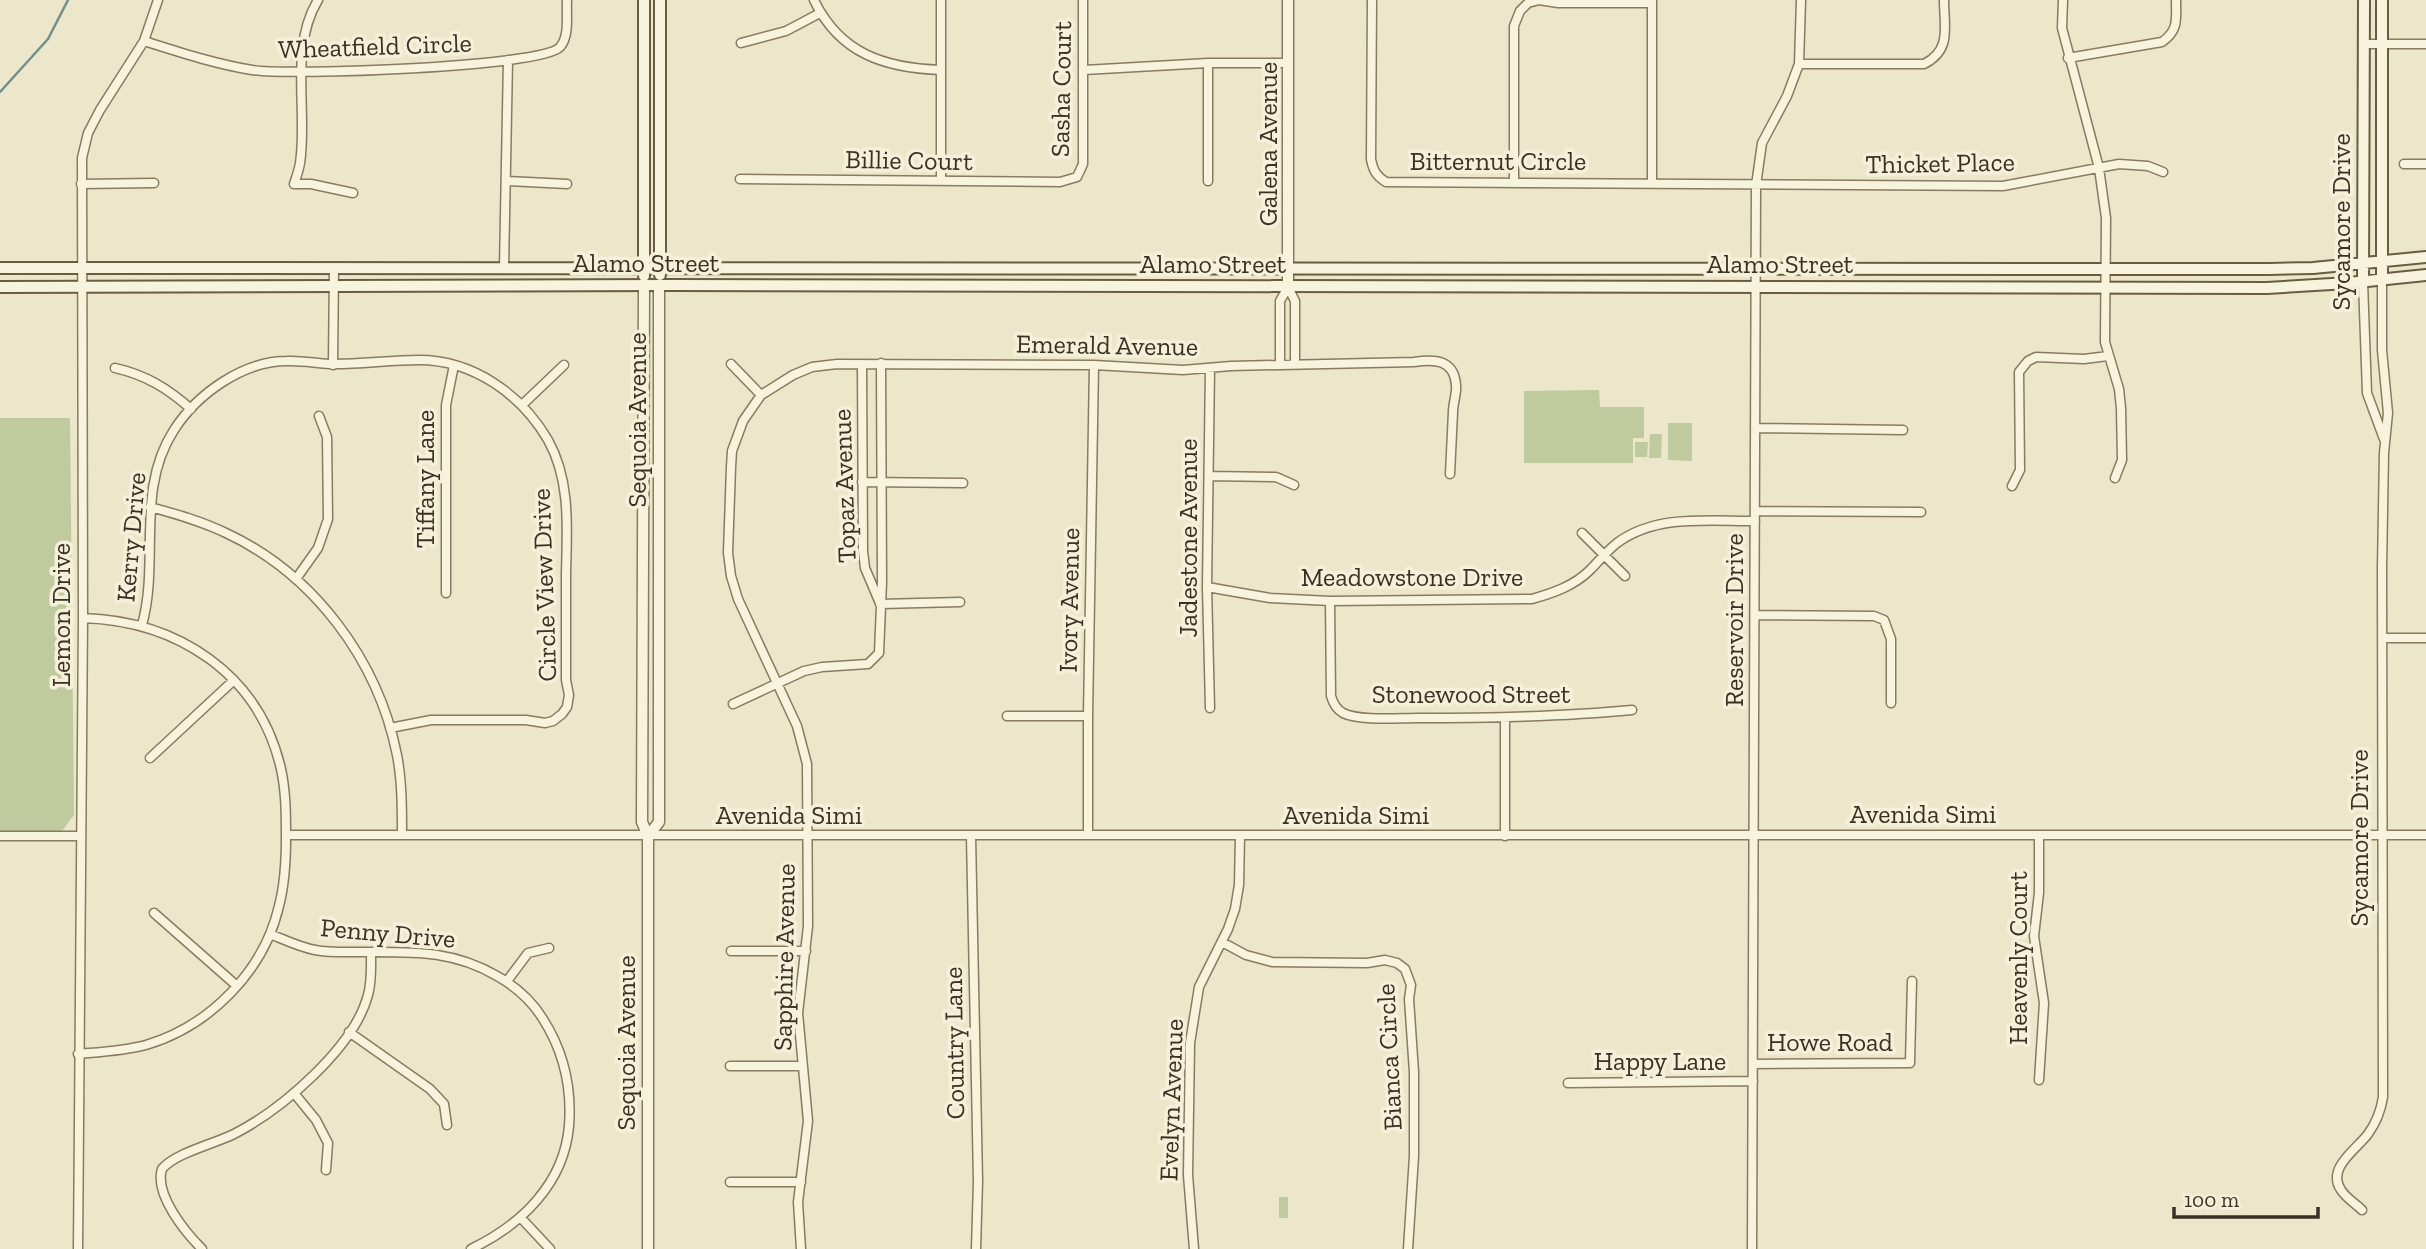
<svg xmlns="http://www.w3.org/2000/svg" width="2426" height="1249" font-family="'Zilla Slab',serif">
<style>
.green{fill:#bfca9e}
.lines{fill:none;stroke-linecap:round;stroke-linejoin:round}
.stream{stroke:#71908c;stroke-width:2.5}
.minor-casing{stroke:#887b5f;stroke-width:11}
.tertiary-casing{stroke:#887b5f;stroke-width:13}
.secondary-casing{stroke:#6a5c42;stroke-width:14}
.minor{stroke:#f7f3dd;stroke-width:8}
.tertiary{stroke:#f7f3dd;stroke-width:10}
.secondary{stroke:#f7f3dd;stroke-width:10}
.labels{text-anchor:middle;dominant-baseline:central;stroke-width:7;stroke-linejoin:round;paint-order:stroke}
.street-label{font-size:26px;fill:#3a3122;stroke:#f4f0d9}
</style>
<rect width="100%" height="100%" fill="#ece7ca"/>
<path class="green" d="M1599,390l1,17h44v31h-11v25h-109v-72z
M0,418h70l4,397 -12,16h-62z
M1668,423h24v38l-24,-1z
M1650,434h12l-1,24h-12z
M1635,442h13l-1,15h-12z
M1279,1197h9v21h-9z"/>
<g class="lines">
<path class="stream" d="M0,92l48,-53 20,-39"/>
<g class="minor-casing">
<path id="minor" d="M318,0c-29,47 -10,113 -18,163 -1,7 -4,15 -6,21h17l42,9
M814,0c26,54 71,68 127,70
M1372,0l-1,159c2,11 5,17 15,23l617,4 116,-22 29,2 15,6
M2063,0l-1,28 37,140 7,50 -1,124 14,47 2,19 1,52 -7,18
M144,41c35,11 71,23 108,29 37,6 291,-3 308,-23 10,-11 6,-33 7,-47
M741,43l45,-12 34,-18
M2364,44h62
M2068,58l94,-16c17,-12 14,-23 14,-42
M1208,63v118
M1799,64h125c28,-14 20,-37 20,-64
M1084,70l124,-7h80
M2404,164h22
M740,179l320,3 17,-5 6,-13v-164
M506,181l61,3
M941,181v-181
M1514,182v-156l6,-15 8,-8 11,-3 19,3h94
M1652,182v-182
M81,184l73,-1
M504,268l4,-208
M2363,282l4,111 17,46
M1288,287l7,14v63
M731,364l30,31
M862,364l1,187 2,17 14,33
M1280,364v-63l8,-14
M333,365l1,-97
M115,368c31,7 52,20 76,41
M522,405l42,-40
M1755,428l148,2
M1209,476l67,1 18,8
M862,482l101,1
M2012,486l8,-16 -1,-98 9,-11 8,-4 48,2 24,-3
M150,507c26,7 51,14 76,26 88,41 152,127 171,222 5,26 5,53 5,80
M1755,511l166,1
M1582,533l43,43
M296,579l22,-31 10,-29 -1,-82 -8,-21
M1207,587l63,11 60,3 202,-2c21,-6 42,-13 58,-29 9,-9 17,-19 27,-27 39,-29 92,-22 138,-22
M446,593v-188l8,-40
M1330,601l1,95c2,7 5,13 12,17 16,8 55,5 74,5 72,0 143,-1 215,-8
M880,604l80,-2
M1756,615l118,1 10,4 7,19v64
M142,625c18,-65 -7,-135 32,-195 23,-36 69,-69 113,-69 16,-1 32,3 48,3 28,0 56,-4 84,-4 54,0 102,34 129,80 23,41 19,89 18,134 0,35 0,70 0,106l3,15 -2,12 -5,7 -9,7 -8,2 -19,-3h-95l-41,8
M2382,638h44
M733,704l71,-33 18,-4 46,-3 11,-11 3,-71 -1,-219
M1210,708l-3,-121 3,-219
M1007,716h81
M150,758l83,-77
M286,835h2140
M1088,835v-119l6,-351
M2039,835v58l-5,43 10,67 -5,77
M0,836h80
M971,836l7,345 -2,68
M1505,836v-118
M154,913l83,73
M270,934c15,6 29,13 45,16 16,3 32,2 48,2 50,0 90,-2 134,24 18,10 35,25 46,43 21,33 29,68 26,107 -5,58 -48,99 -98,123
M1222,942l24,13 26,7 95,1 18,-3 12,3 8,6 6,16 -2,14 5,73v84l-6,93
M731,951h75
M507,981l21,-28 21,-5
M349,1032l81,57 14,15 3,21
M78,1054c23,-2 45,-3 68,-9 64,-19 118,-74 133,-139 6,-23 7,-45 7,-68 0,-23 0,-46 -5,-69 -22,-96 -104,-148 -198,-151
M1753,1064l157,-1 2,-82
M730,1066h72
M1568,1083l185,-2
M294,1093l22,27 12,23 -2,27
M730,1182h71
M2362,1210c-6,-6 -16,-12 -21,-20 -15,-22 16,-41 27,-56 8,-11 13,-24 15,-37l-1,-529 2,-115 4,-40 -6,-63v-70
M521,1218l29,31
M78,1249l5,-631 -1,-460 6,-25 12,-23 44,-69 14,-41
M202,1249c-17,-17 -48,-55 -40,-80 13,-16 52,-25 72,-35 47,-24 120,-86 134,-139 4,-14 3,-29 3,-43
M801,1249l-3,-47 10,-81 -10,-108 10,-87 -1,-162 -10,-38 -59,-127 -7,-23 -3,-23 3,-86 1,-16 11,-30 18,-26 32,-20 19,-8 25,-3 257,1 89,5 48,-4 183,-4c20,-3 40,-3 42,23 1,8 -3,18 -3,27 -1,21 -2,41 -3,62
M1194,1249l-6,-74 2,-132 9,-56 29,-58 7,-20 4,-24 1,-49
M1752,1249l4,-1064 6,-42 25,-47 12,-32 2,-64"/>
</g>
<g class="tertiary-casing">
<path id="tertiary" d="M644,286l-2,536 6,14v413
M1288,287v-287
M648,836l11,-14v-537"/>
</g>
<g class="secondary-casing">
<path id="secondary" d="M644,0v276
M660,0v275
M0,268l2269,1 44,-1 113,-11
M2382,280v-280
M2363,282l1,-282
M0,287l672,-2 1595,3 81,-5 78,-8"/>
</g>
<use href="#minor" class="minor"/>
<use href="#tertiary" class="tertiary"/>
<use href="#secondary" class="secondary"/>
</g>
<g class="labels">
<g class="street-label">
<text transform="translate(375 46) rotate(-2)">Wheatfield Circle</text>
<text transform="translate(1061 89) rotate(-89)">Sasha Court</text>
<text transform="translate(1268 144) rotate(-90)">Galena Avenue</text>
<text transform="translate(909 160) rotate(1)">Billie Court</text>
<text x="1498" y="161">Bitternut Circle</text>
<text transform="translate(1940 163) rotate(-1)">Thicket Place</text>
<text transform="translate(2341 222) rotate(-90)">Sycamore Drive</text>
<text x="646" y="263">Alamo Street</text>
<text x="1213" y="264">Alamo Street</text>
<text x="1780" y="264">Alamo Street</text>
<text transform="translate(1107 345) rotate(1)">Emerald Avenue</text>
<text transform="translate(637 420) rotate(-90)">Sequoia Avenue</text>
<text transform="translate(425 479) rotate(-90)">Tiffany Lane</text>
<text transform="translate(844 486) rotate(-92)">Topaz Avenue</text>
<text transform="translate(131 537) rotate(-85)">Kerry Drive</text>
<text transform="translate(1188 538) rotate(-90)">Jadestone Avenue</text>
<text x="1412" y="577">Meadowstone Drive</text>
<text transform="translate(544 585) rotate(-92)">Circle View Drive</text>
<text transform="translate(1069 600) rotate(-89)">Ivory Avenue</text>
<text transform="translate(61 615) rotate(-90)">Lemon Drive</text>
<text transform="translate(1734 620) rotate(-90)">Reservoir Drive</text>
<text x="1471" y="694">Stonewood Street</text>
<text x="1923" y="814">Avenida Simi</text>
<text x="789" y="815">Avenida Simi</text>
<text x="1356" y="815">Avenida Simi</text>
<text transform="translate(2359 838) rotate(-90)">Sycamore Drive</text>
<text transform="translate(388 933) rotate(5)">Penny Drive</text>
<text transform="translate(784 957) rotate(-89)">Sapphire Avenue</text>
<text transform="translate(2018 958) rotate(-90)">Heavenly Court</text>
<text x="1830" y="1042">Howe Road</text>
<text transform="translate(626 1043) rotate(-90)">Sequoia Avenue</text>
<text transform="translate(954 1043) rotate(-91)">Country Lane</text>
<text transform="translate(1389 1057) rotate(-93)">Bianca Circle</text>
<text x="1660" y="1061">Happy Lane</text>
<text transform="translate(1171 1100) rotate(-88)">Evelyn Avenue</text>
</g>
</g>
<path d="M2174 1207v10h144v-10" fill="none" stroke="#3a3122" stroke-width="3.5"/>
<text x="2184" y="1207" font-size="21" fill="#3a3122" stroke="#f4f0d9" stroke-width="5" paint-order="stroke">100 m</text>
</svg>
